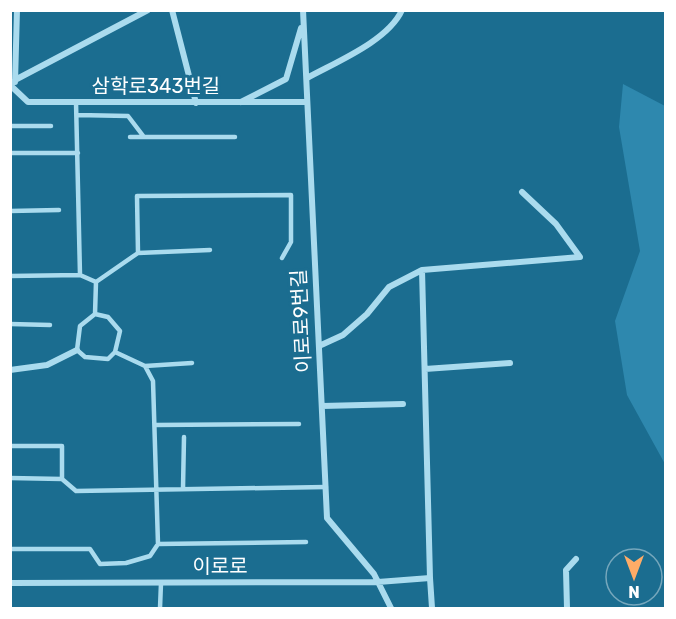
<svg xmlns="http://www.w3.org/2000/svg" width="676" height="619" font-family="Rubik,'Noto Sans KR',sans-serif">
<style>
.green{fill:#2e88ae}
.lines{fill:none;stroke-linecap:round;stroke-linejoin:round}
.service{stroke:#aadbee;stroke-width:4.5}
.minor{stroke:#aadbee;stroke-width:6}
.labels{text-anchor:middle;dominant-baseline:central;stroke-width:6;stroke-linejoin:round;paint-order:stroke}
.street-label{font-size:20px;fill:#fff;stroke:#1b6d90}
</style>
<rect width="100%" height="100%" fill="#1b6d90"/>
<path class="green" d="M623,84l42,22v358l-38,-69 -12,-74 25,-70 -21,-124z"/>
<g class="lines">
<path class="service" d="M77,115l51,1 16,21h-14
M10,126h41
M144,137h91
M10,153h68
M10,211l49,-1
M138,253l72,-3
M80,275l16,7 42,-29 -1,-57 154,-1v47l-9,16
M10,276l70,-1 -4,-173
M95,314l-15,12 -3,24 8,7 23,2 7,-7 5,-21 -12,-14 -13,-3 1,-32
M10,324l40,1
M115,352l30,14 47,-3
M155,425l144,-1
M10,446h52v33
M10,478l52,1 14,12 250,-4
M183,488l1,-51
M158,544l148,-2
M10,549h80l10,15 26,-1 24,-7 8,-12 -5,-163 -8,-15
M160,608l1,-25"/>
<path class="minor" d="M172,10l24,93
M303,10l24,508 47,56 17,34
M307,78c29,-16 81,-37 95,-68
M15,80l133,-70
M15,82l2,-72
M10,85l18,17h279
M241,102l45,-23 15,-51
M422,270l8,308
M319,346l24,-11 24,-21 22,-27 33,-17 158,-13 -24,-33 -34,-32
M425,369l85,-6
M10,370l37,-5 30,-15
M322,406l81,-2
M10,583l368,-1 52,-4 2,30
M567,608l-1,-38 10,-11"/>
</g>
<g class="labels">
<g class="street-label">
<text x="156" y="86">삼학로343번길</text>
<text transform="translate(301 321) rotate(-93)">이로로9번길</text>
<text x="220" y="566">이로로</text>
</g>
</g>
<rect width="676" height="619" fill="none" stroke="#ffffff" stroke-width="24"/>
<g transform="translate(634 577) rotate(180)"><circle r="28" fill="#1b6d90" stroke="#76a7bc" stroke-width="1.5"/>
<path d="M0-4.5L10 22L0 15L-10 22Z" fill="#ffac67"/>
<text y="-9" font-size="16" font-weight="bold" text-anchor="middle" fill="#ffffff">N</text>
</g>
</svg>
